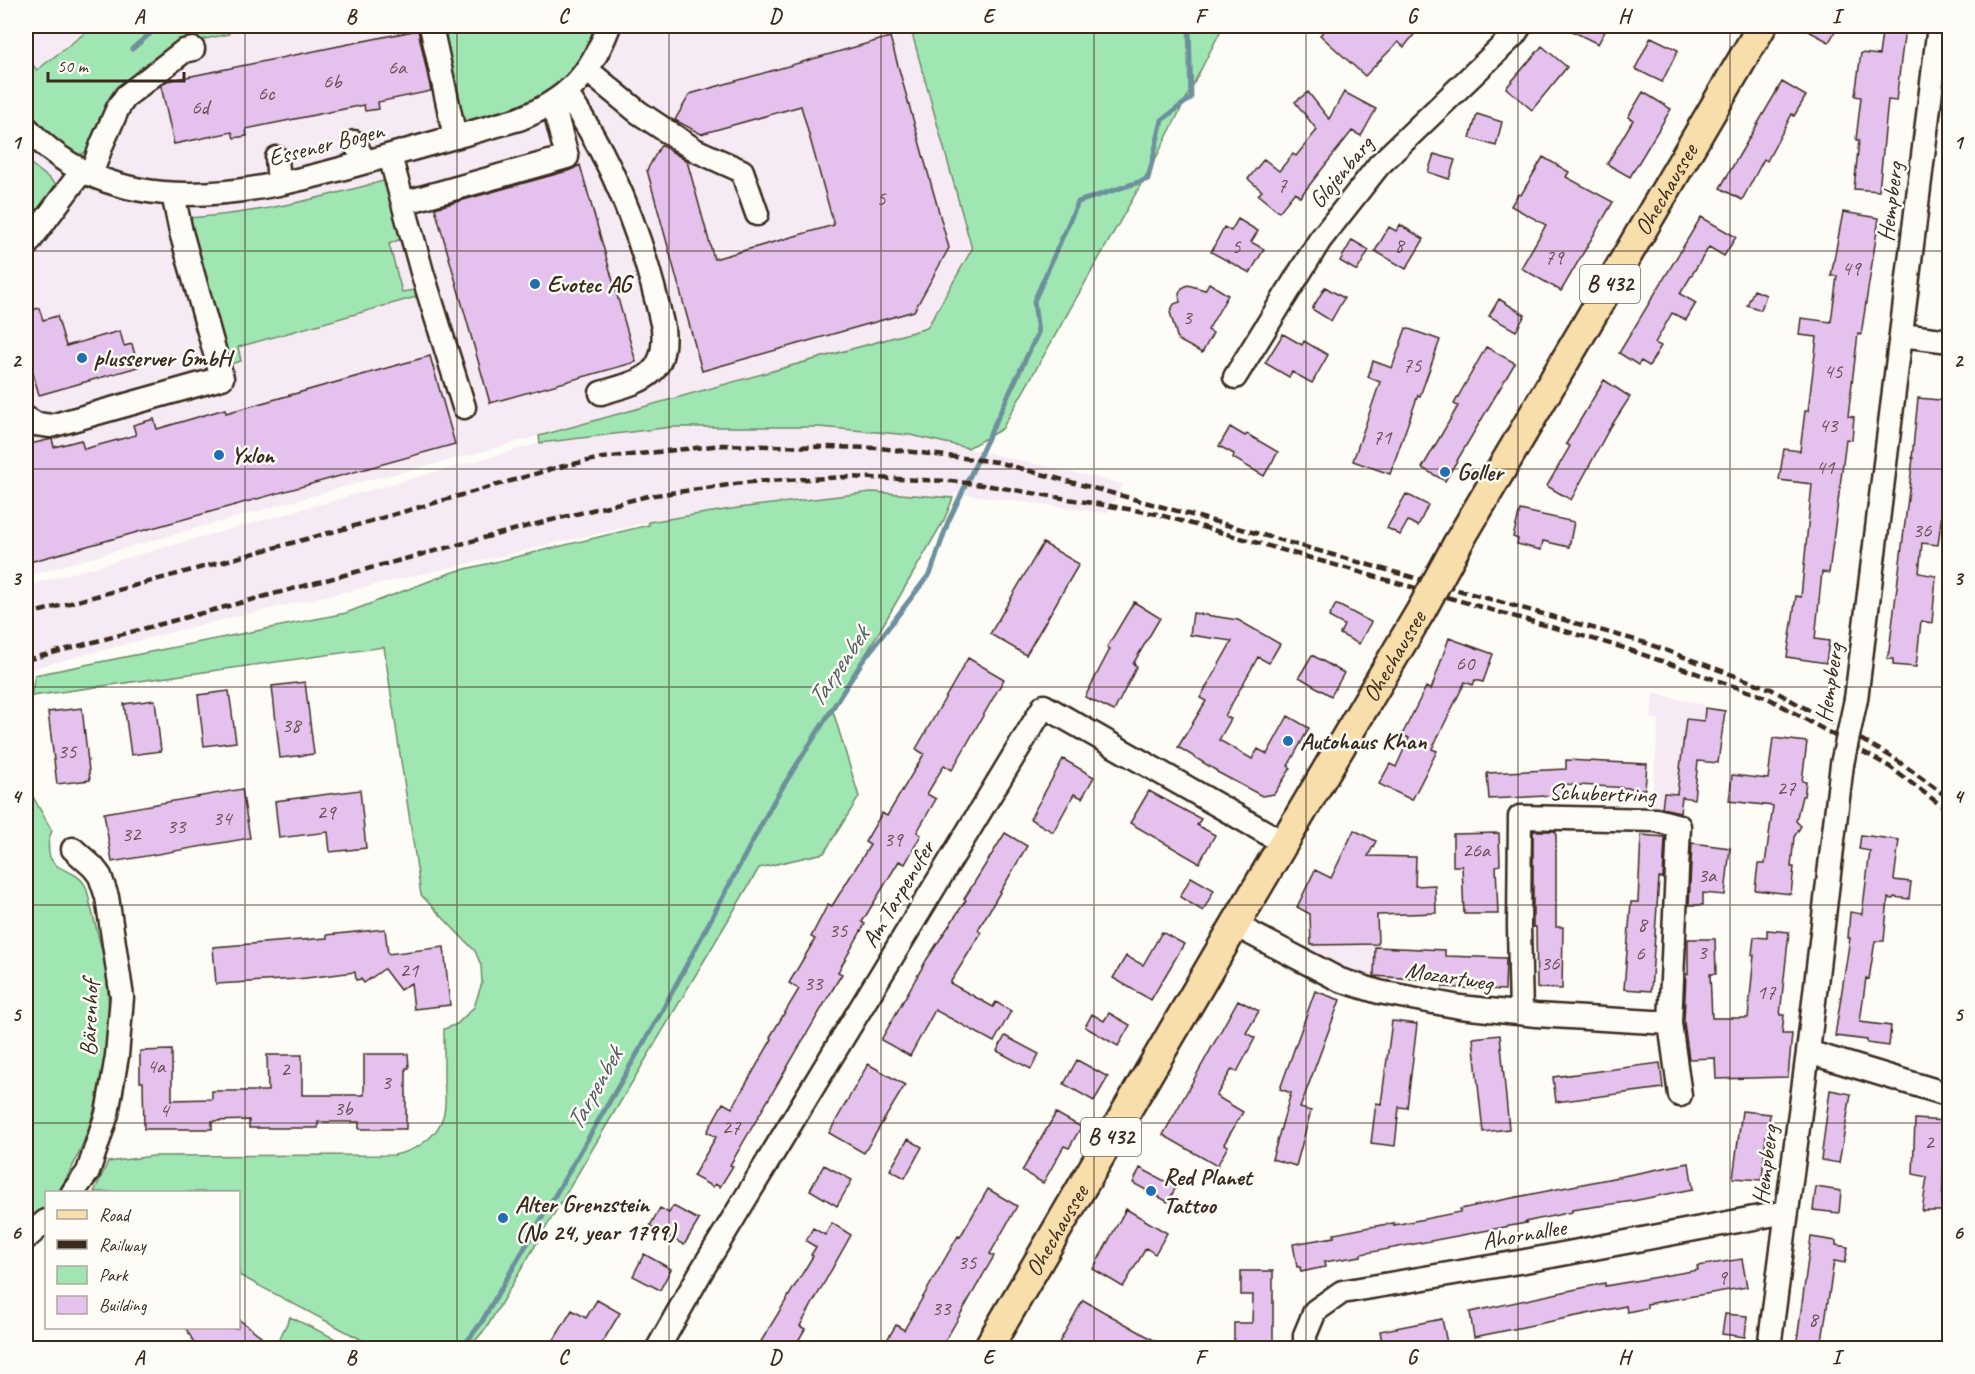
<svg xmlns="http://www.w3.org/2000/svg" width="1975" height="1374" font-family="Caveat,sans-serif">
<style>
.built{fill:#f6ebf4}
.green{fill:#a0e6b3;stroke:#6e8868;stroke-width:1.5}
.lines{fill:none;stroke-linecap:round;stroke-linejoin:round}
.stream{stroke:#6d919c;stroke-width:5}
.building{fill:#e5c2ed;stroke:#3b2a1e;stroke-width:1.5}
.minor-casing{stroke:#3b2a1e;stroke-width:27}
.major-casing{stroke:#3b2a1e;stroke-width:33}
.minor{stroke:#fdfcf7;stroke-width:22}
.major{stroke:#f8deab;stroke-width:28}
.rail{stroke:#3b2a1e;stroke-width:4.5;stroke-dasharray:9 4.5;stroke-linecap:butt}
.minor-bridge-casing{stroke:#3b2a1e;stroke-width:27;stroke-linecap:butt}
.major-bridge-casing{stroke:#3b2a1e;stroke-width:33;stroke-linecap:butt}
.minor-bridge{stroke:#fdfcf7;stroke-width:22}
.major-bridge{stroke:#f8deab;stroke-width:28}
.grid{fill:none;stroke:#3b2a1e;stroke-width:1.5;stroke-opacity:0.55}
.poi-dot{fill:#1f6fb2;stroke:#fdfcf7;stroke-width:2}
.labels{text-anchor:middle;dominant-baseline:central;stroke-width:5;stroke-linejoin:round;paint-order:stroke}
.number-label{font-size:21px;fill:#665052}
.shield{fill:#fdfcf7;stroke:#75695f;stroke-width:1.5}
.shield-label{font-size:22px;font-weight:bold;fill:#3b2a1e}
.street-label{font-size:24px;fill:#3b2a1e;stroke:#fdfcf7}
.poi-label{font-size:24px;font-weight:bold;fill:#3b2a1e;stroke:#fdfcf7;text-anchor:start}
.water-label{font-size:26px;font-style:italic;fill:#545d5d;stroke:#fdfcf7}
.neatline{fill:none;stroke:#3b2a1e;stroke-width:2}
.grid-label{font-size:20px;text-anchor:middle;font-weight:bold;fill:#3b2a1e}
</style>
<rect width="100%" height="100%" fill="#fdfcf7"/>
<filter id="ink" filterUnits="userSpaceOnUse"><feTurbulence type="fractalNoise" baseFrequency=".0167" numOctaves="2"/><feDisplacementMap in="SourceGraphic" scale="12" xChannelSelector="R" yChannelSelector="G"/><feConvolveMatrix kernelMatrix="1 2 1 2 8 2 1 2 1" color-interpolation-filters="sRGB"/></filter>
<g filter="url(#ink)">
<path class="built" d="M26,26h884l62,223 -45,80 -472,130 -86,21 -343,96z
M672,427h147l91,8 213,49 -16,29 -152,-20 -2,5 -81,-6 -134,16 -90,14 -452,104 -170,44v-84l514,-143z
M1653,693l51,12 1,3 -1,13 -18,-1 -9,74 -13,-1 -2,17 -11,-1 8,-90h-8z
M1378,944l-3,3 -1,31 -34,-7 -34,-17 5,-9z"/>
<path class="green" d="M94,26h134l1,8 -38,8 -100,106 -9,6 -6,1 -33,-23 -17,-18v-52l3,-2 8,10z
M438,26h162l-10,23 -32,38 -41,22 -46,13 -7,-1 -4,-4z
M910,26h313l-66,130 -155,273 -34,19 -58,-13 -91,-8h-147l-132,16 -1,-7 388,-108 45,-79z
M26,160l30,24 -30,43z
M387,180l16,58 -14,6 13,48 12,-2 2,7 -178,50 3,14 -14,4 -39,-147c69,-4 133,-20 199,-38z
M872,492l81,6 -9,22 -111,191 26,86 -35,56 -65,15 -272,459 -18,21h-109l2,-8 -123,-65 -1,-83h-144l14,-30 45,-6 241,-1c26,-5 50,-22 51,-51 1,-9 -1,-19 -1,-28 0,-16 0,-31 0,-47l13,-5 17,-17 8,-24 -1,-18 -6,-14 -54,-56 -37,-248 -353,49 4,-21 311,-62 107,-41 196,-47 -1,-3 90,-14z
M26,773l1,13 25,45c-4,8 -4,13 -3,22 3,19 28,16 36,32 3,6 4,15 6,22 4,16 8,32 12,48 16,73 -5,176 -45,237h-12v15l-20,19z
M290,1317l48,23 -5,8h-47l-9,-4z"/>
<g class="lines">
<path class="stream" d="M132,49l27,-23
M462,1348l19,-25 181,-312 113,-212 87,-137 69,-90 17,-50 90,-189 -4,-32 44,-99 70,-23 14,-59 29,-22 -2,-72"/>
</g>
<path class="building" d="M1329,26h92l-17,21 -6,-5 -33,34 -45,-41z
M1562,26h46l-10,18z
M1799,26h39l-9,16z
M1883,26l22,2 -9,73 -8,-1 -9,91 -25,-2 5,-49h-3l5,-43 -6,-1 6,-43 18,2z
M418,30l13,61 -53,11 1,7 -14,2 -1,-6 -118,24 1,7 -7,1 -6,1 -2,-6 -58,12 -13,-58 6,-5z
M890,37l59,211 -35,63 -212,60 -55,-201 14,-25 26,16 27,98 120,-34 -33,-119 -100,28 -26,-14 15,-26z
M1651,37l27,13 -16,32 -27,-13z
M1542,46l25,21 -35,43 -26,-22z
M1782,82l24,14 -12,20 -2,-2 -25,47 -3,-2 -22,41 -22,-12z
M1308,92l21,27 15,-27 32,17 -15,27 -9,-5 -52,66 -5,-5 -16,20 -21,-17 4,-4 -14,-12 16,-20 15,12 14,-17 3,2 21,-26 -22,-28z
M1643,92l28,17 -41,68 -23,-13 26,-44 -5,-3z
M1477,114l25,8 -6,24 -26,-8z
M1434,154l21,6 -6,19 -21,-7z
M1543,157l26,15 -3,5 47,25 -52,89 -40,-23 25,-43 -35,-19 7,-12 3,1z
M580,165l56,197 -146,41 -55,-195 136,-38z
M1843,212l36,6 -18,117 -3,-1 -10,82 6,1 -2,23 -6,-1 -17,134 -7,-1 -7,67 14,2 -3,22 -39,-6 9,-61 5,1 11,-113 -33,-4 5,-31 16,2 5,-40h3l9,-74 -18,-2 2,-17 30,4 6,-46h-6z
M1701,217l35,20 -12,19 -15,-9 -29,47 16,9 -10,17 -14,-7 -17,30 6,3 -12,20 -8,-5 -3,4 -19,-12z
M1238,219l20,12 -7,11 13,7 -14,24 -39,-21 13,-25 7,4z
M1400,225l24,14 -18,30 -31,-18 14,-24 7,4z
M1352,240l17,10 -12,21 -17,-10z
M1209,283l19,12 -20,35 5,3 -11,20 -24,-13 -8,-28 4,-8 6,-2 -1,-8 3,-6 6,-3 17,5z
M1325,287l19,11 -13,23 -19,-12z
M1754,290l12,5 -5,15 -14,-5z
M1499,299l26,16 -9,16 -27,-15z
M39,308l4,12 14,-4 9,30 54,-15 4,15 8,-2 6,23 -99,28 -13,-47v-36z
M1406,328l34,12 -20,56 -2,-1 -28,79 -37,-13 27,-79 -12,-5 5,-16 19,7z
M1283,334l19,11 2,-4 24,14 -16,28 -20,-11 -3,5 -24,-14z
M1486,347l29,16 -70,118 -23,-13 36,-62 -4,-2z
M430,356l25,88 -429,119v-118l26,-6 2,8 27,-7 3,9 52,-14 -3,-10 21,-6 3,10 68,-20 1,4z
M1604,380l26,17 -22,34 -37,69 -24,-14 23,-40 -4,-2z
M1918,398l32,3v49l-12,95 -16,-2 -3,30 17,3 -4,47 -11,-2 -5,46 -23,-2v-6h-5l25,-201h-1z
M1230,427l15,9 2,-2 31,18 -14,24 -31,-18 1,-4 -15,-8z
M1406,494l22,11 -10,21 -10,-5 -8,14 -13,-7z
M1520,510l54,12 -5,25 -26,-6 -2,9 -24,-6 1,-5 -5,-2z
M1043,543l36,21 -53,91 -36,-21z
M1134,602l26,16 -27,46 4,2 -23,45 -29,-14 25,-48 -3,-2z
M1336,604l35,18 -12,22 -19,-10 4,-9 -15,-8z
M1193,613l45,7 42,24 -11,19 -11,-6 -33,59 6,3 -12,21 33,19 6,-10 9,5 21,-38 21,12 -21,38 3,2 -17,26 -12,2 -45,-24v-1l-39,-24 28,-46 -6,-3 32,-57 -42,-6z
M1449,638l44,16 -10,28 -8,-2 -2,5 -8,-3 -33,67 5,2 -25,49 -33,-16 11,-20 6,3 13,-29 -7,-3 24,-48 5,3z
M1312,655l32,18 -13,23 -32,-19z
M968,658l36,21 -52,91 -8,-5 -17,29 9,5 -19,33 4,3 -16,29 -6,-3 -37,61 3,2 -27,48 4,2 -5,8 -107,183 3,1 -13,21 -5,-3 -2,3 -20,-11 23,-39 -9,-5 16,-29 9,5 40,-69 -2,-2 29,-48 -10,-6 26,-44 -4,-2 17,-33 4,2 38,-61 -5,-3 17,-29 5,3 37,-62 -8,-5z
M305,682l9,72 -34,4 -8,-72z
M229,691l7,51 -32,4 -6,-51z
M155,700l6,51 -30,4 -7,-51z
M82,708l8,72 -33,4 -9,-72z
M1705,708l20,3 -7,52 -20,-2 -4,38 -12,-2 -2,15 -18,-4 2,-15 13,1 9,-75 18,2z
M1773,738l34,4 -5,39 4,1 -2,14h-2l-6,25 5,5 -7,11 -3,30h3l-3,27 -36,-4 3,-26h7l8,-58 -44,-5 3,-26 36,4z
M1063,759l31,18 -12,21 -8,-4 -21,38 -23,-13z
M1566,760l81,4 -2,25 -82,-5 1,11 -75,4 -2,-26 79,-4z
M242,789l8,49 -138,24 -8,-49z
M360,790l6,58 -36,4 -2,-20 -49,6 -4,-37z
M1149,791l52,28 -4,6 18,10 -16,28 -69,-40z
M1354,830l22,11 -8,15 48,1 -1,29 20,-1 1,28 -59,2 1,29 -67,1 -1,-31 -13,-7 18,-37 16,8z
M1533,831h23v96h7l-1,62 -25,-1 -1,-61h-3z
M1005,833l22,13 -49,84 3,3 -31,50 43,24 3,-5 15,9 -17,31 -59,-32 -25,46 -29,-16 46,-81 39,-59 -2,-1z
M1499,833l1,32 -4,1 2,48h-34l-2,-48h-9v-32z
M1641,835l24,2 -2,41h-4l-8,113 -27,-2 7,-87h7z
M1861,835l38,5 -5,40 17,2 -2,17 -15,-2 -1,2 -5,-1 -4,43h-9l-6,38 -3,-1 -6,44 31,4 -2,20 -22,-3v-3l-32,-4 15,-98h-2l2,-26 12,2 8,-63 -11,-2z
M1692,843l38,5 -5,47 -22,-2v12h-14z
M1191,877l23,13 -11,21 -23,-14z
M385,929l3,25 56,-7 6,58 -36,4 -3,-26 -11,7 -16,-21 -20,14 -3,-4 -5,1 -1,-8 -57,7 -82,5 -3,-37 114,-9v-3z
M1767,930l22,2 -9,83h4l-2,19h10l-4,43 -72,2 -1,-21 -26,1 -5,-37 2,-48h2v-35h27l1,35h-6l2,44h36l6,-63h-2l2,-18 13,1z
M1162,932l22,12 -33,56 -38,-22 13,-22 17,9z
M1375,947l70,3v6l61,2 -1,32 -62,-3v-6l-69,-5z
M1315,991l25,9 -40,108 11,3 -15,55 -24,-7 19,-66 -11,-4z
M1238,1000l21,11 -13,22 9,5 -18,34 -5,-3 -16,27 27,16 -19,32 4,2 -11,20 -54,-31z
M1109,1013l21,12 -12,21 -33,-19 7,-13 12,7z
M1392,1021l25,3 -10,84 -8,-1 -4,39 -24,-3 5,-40 5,1z
M1500,1035l9,94 -26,3 -10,-94z
M1005,1036l34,18 -8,15 -34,-18z
M172,1050v50l40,-1v-8h56l-1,-36h35v40h62v-41h44l1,14h-3v61h-47v-7h-41v6h-69v-8l-37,1v8h-68l-1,-47h-3v-31z
M1077,1060l31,17 -14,24 -30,-17z
M1660,1063l3,25 -107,14 -3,-25z
M868,1064l37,21 -41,68 -35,-20z
M1830,1090l21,4 -12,69 -18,-3z
M1742,1111l28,3 -2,21h-2l-4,45 -29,-2z
M1056,1113l25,14 -12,21 -5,-2 -21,37 -21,-12z
M1915,1119l30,2 -3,90h-20l5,-34 -14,-3z
M908,1139l14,8 -17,31 -15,-8z
M1689,1163l4,26 -60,12 -61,9v2l-47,10 1,1 -165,31v2l-37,6 1,5 -24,5 -1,-5h-3l-4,-23 41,-7v-3l36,-7 24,-4v2l66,-13v-3l37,-8z
M824,1165l28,15 -15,26 -27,-16z
M1140,1168l36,19 -8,15 -35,-19z
M1816,1187l25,4 -2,22 -26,-3z
M988,1189l29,17 -27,48 4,2 -53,92h-59l14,-23 8,5 54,-94 2,1z
M673,1206l26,14 -15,25 -34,-19 10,-18 9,5z
M1126,1209l41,24 -12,21 -9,-6 -23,39 -30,-18z
M832,1223l19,12 -51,91 5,3 -11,19h-37l56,-92 -2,-1 5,-8 -10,-6 7,-13 12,7z
M1811,1237l25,4v4l12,2 -3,16 -11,-2 -13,87h-25z
M644,1254l27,15 -11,21 -27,-14z
M1742,1259l5,28 -100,17v4l-20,4 -1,-6 -152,31 -4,-25 135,-29v3l93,-16 -1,-4z
M1241,1271h32v77h-39v-25h18l1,-28h-12z
M597,1300l23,13 -21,35h-50l23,-38 14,8z
M1083,1300l85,48h-112z
M1725,1314l22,2 -2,21 -23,-3z
M238,1319l23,17 -8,12h-56l-11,-20h52z
M1442,1319l6,29h-65l-3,-17z"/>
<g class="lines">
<g class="minor-casing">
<path id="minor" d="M431,26l24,111
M587,70l51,42 57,38 47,21 15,43
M566,93c49,70 79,152 97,235 5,50 -23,53 -62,65
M26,127c90,100 227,67 340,35 51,-14 102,-29 153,-43 50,-20 71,-44 90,-93
M354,142l11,20
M390,156l13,47 164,-46 -14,-53
M277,158l2,26
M91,175l11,-31 16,-36 8,-12 58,-45 9,-2
M403,203l19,69 42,135
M26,246l56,-75
M1901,335l49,6
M1235,377l85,-137 59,-75 135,-130 6,-9
M26,418l10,6 15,2 171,-48 -41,-146 -8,-38
M1856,699l83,-673
M73,849l20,18 7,9 7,21 15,100 -5,59 -10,58 -19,58 -15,20
M1235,925l105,55 39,12 81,15 76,8 134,8
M1521,1013l-2,-86 1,-110 136,3 23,6 -9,197 10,72
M1808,1052l142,43
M26,1238l20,-17
M658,1348l44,-78 342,-564 240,137
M1305,1348v-13l10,-24 27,-19 183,-31 261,-49
M1769,1348l39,-296 34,-288"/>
</g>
<g class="major-casing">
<g id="major">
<path id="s1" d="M1458,543l304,-517"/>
<path id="s2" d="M988,1348l247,-423 187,-316"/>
</g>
</g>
<use href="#minor" class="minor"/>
<use href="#major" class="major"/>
<path class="rail" d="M26,615l321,-87 212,-61 43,-9 120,-13 157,3 118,14 166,45 483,136 125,46 123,69 56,41
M26,660l506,-135 116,-29 102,-14 95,-5 106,4 40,5 166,28 464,133 147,51 122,69 60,45"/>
<g class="minor-bridge-casing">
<path id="minor-bridge" d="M1842,764l14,-65"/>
</g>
<g class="major-bridge-casing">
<path id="major-bridge" d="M1422,609l36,-66"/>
</g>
<use href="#minor-bridge" class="minor-bridge"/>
<use href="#major-bridge" class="major-bridge"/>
</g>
</g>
<path class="grid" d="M245,26v1322M457,26v1322M669,26v1322M881,26v1322M1094,26v1322M1306,26v1322M1518,26v1322M1730,26v1322M26,251h1924M26,469h1924M26,687h1924M26,905h1924M26,1123h1924"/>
<g class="poi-dot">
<circle cx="535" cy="284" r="6"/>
<circle cx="82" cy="358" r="6"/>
<circle cx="219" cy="455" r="6"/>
<circle cx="1445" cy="472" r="6"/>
<circle cx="1288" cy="741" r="6"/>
<circle cx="1151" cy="1191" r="6"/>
<circle cx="503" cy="1218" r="6"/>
</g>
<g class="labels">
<g class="number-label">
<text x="397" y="67">6a</text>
<text x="332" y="81">6b</text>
<text x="266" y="93">6c</text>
<text x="200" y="107">6d</text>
<text x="1282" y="185">7</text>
<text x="881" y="198">5</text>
<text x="1399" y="245">8</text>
<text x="1236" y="246">5</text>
<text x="1554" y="257">79</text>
<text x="1851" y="268">49</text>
<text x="1187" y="317">3</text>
<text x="1412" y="365">75</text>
<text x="1833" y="371">45</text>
<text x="1828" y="425">43</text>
<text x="1382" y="437">71</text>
<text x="1825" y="467">41</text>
<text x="1922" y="530">36</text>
<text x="1465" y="663">60</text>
<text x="291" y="725">38</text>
<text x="67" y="751">35</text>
<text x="1786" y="788">27</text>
<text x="326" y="812">29</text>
<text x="222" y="818">34</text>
<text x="176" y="826">33</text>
<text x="131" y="834">32</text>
<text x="893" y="839">39</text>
<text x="1476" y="850">26a</text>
<text x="1707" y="875">3a</text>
<text x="1642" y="924">8</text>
<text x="838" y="930">35</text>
<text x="1702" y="952">3</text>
<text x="1640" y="953">6</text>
<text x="1550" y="963">36</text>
<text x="409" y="970">21</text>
<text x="813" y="983">33</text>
<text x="1766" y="992">17</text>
<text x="156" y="1066">4a</text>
<text x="285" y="1069">2</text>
<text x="386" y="1082">3</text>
<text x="343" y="1108">3b</text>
<text x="164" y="1110">4</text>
<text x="731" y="1127">27</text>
<text x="1929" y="1142">2</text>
<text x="967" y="1262">35</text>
<text x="1722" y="1277">9</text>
<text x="941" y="1308">33</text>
<text x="1813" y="1319">8</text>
</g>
<g class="shield">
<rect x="1580" y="265" width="60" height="38" rx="4.5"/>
<rect x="1081" y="1118" width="60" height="38" rx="4.5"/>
</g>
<g class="shield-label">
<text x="1610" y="284">B 432</text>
<text x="1111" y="1137">B 432</text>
</g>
<g class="street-label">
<text transform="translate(326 144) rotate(-14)">Essener Bogen</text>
<text transform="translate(1341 172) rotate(-50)">Glojenbarg</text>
<text stroke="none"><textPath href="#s1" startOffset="410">Ohechaussee</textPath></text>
<text transform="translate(1890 202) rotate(-83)">Hempberg</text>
<text stroke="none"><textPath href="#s2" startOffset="802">Ohechaussee</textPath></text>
<text transform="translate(1829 683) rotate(-81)">Hempberg</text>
<text transform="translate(1602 793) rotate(2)">Schubertring</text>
<text transform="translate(898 894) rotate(-59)">Am Tarpenufer</text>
<text transform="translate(1449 976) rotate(9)">Mozartweg</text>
<text transform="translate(89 1018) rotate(-88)">Bärenhof</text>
<text transform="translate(1765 1165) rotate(-83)">Hempberg</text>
<text stroke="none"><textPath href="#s2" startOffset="136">Ohechaussee</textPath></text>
<text transform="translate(1524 1234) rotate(-10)">Ahornallee</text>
</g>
<g class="poi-label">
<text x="547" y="284">Evotec AG</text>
<text x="94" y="358">plusserver GmbH</text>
<text x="231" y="455">Yxlon</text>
<text x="1457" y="472">Goller</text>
<text x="1300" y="741">Autohaus Khan</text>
<text x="1163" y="1177">Red Planet<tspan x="1163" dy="28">Tattoo</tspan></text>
<text x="515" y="1204">Alter Grenzstein<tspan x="515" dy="28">(No 24, year 1799)</tspan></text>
</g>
<g class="water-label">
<text transform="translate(838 667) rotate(-56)">Tarpenbek</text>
<text transform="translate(594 1089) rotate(-61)">Tarpenbek</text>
</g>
</g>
<rect width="1975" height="1374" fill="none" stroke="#fdfcf7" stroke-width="66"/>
<rect x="45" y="1191" width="195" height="138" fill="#fdfcf7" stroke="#afa8a0" stroke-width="1.5"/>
<rect x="57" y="1210" width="30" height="9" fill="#f8deab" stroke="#afa8a0" stroke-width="1.5"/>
<text x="99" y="1221" font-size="18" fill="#3b2a1e">Road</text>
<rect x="57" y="1240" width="30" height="9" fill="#3b2a1e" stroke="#afa8a0" stroke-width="1.5"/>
<text x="99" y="1251" font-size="18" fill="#3b2a1e">Railway</text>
<rect x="57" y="1266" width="30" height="18" fill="#a0e6b3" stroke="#afa8a0" stroke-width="1.5"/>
<text x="99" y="1281" font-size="18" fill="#3b2a1e">Park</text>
<rect x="57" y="1296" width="30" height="18" fill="#e5c2ed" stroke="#afa8a0" stroke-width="1.5"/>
<text x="99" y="1311" font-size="18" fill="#3b2a1e">Building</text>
<path d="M48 72v9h136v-9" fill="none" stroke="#3b2a1e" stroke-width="3"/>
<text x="57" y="72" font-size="18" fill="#3b2a1e" stroke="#fdfcf7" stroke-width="4.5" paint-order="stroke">50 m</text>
<rect x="33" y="33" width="1909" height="1308" class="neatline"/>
<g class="grid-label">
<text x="139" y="23">A</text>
<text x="351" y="23">B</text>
<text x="563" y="23">C</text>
<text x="775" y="23">D</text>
<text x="988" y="23">E</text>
<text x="1200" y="23">F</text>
<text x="1412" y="23">G</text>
<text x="1624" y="23">H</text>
<text x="1836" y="23">I</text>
<text x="16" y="149">1</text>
<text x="1958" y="149">1</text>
<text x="16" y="367">2</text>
<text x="1958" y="367">2</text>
<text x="16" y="585">3</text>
<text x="1958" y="585">3</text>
<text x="16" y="803">4</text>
<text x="1958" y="803">4</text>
<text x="16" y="1021">5</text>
<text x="1958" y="1021">5</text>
<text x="16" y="1239">6</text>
<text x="1958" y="1239">6</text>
<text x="139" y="1364">A</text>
<text x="351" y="1364">B</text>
<text x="563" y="1364">C</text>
<text x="775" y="1364">D</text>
<text x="988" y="1364">E</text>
<text x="1200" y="1364">F</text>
<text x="1412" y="1364">G</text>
<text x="1624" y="1364">H</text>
<text x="1836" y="1364">I</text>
</g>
</svg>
